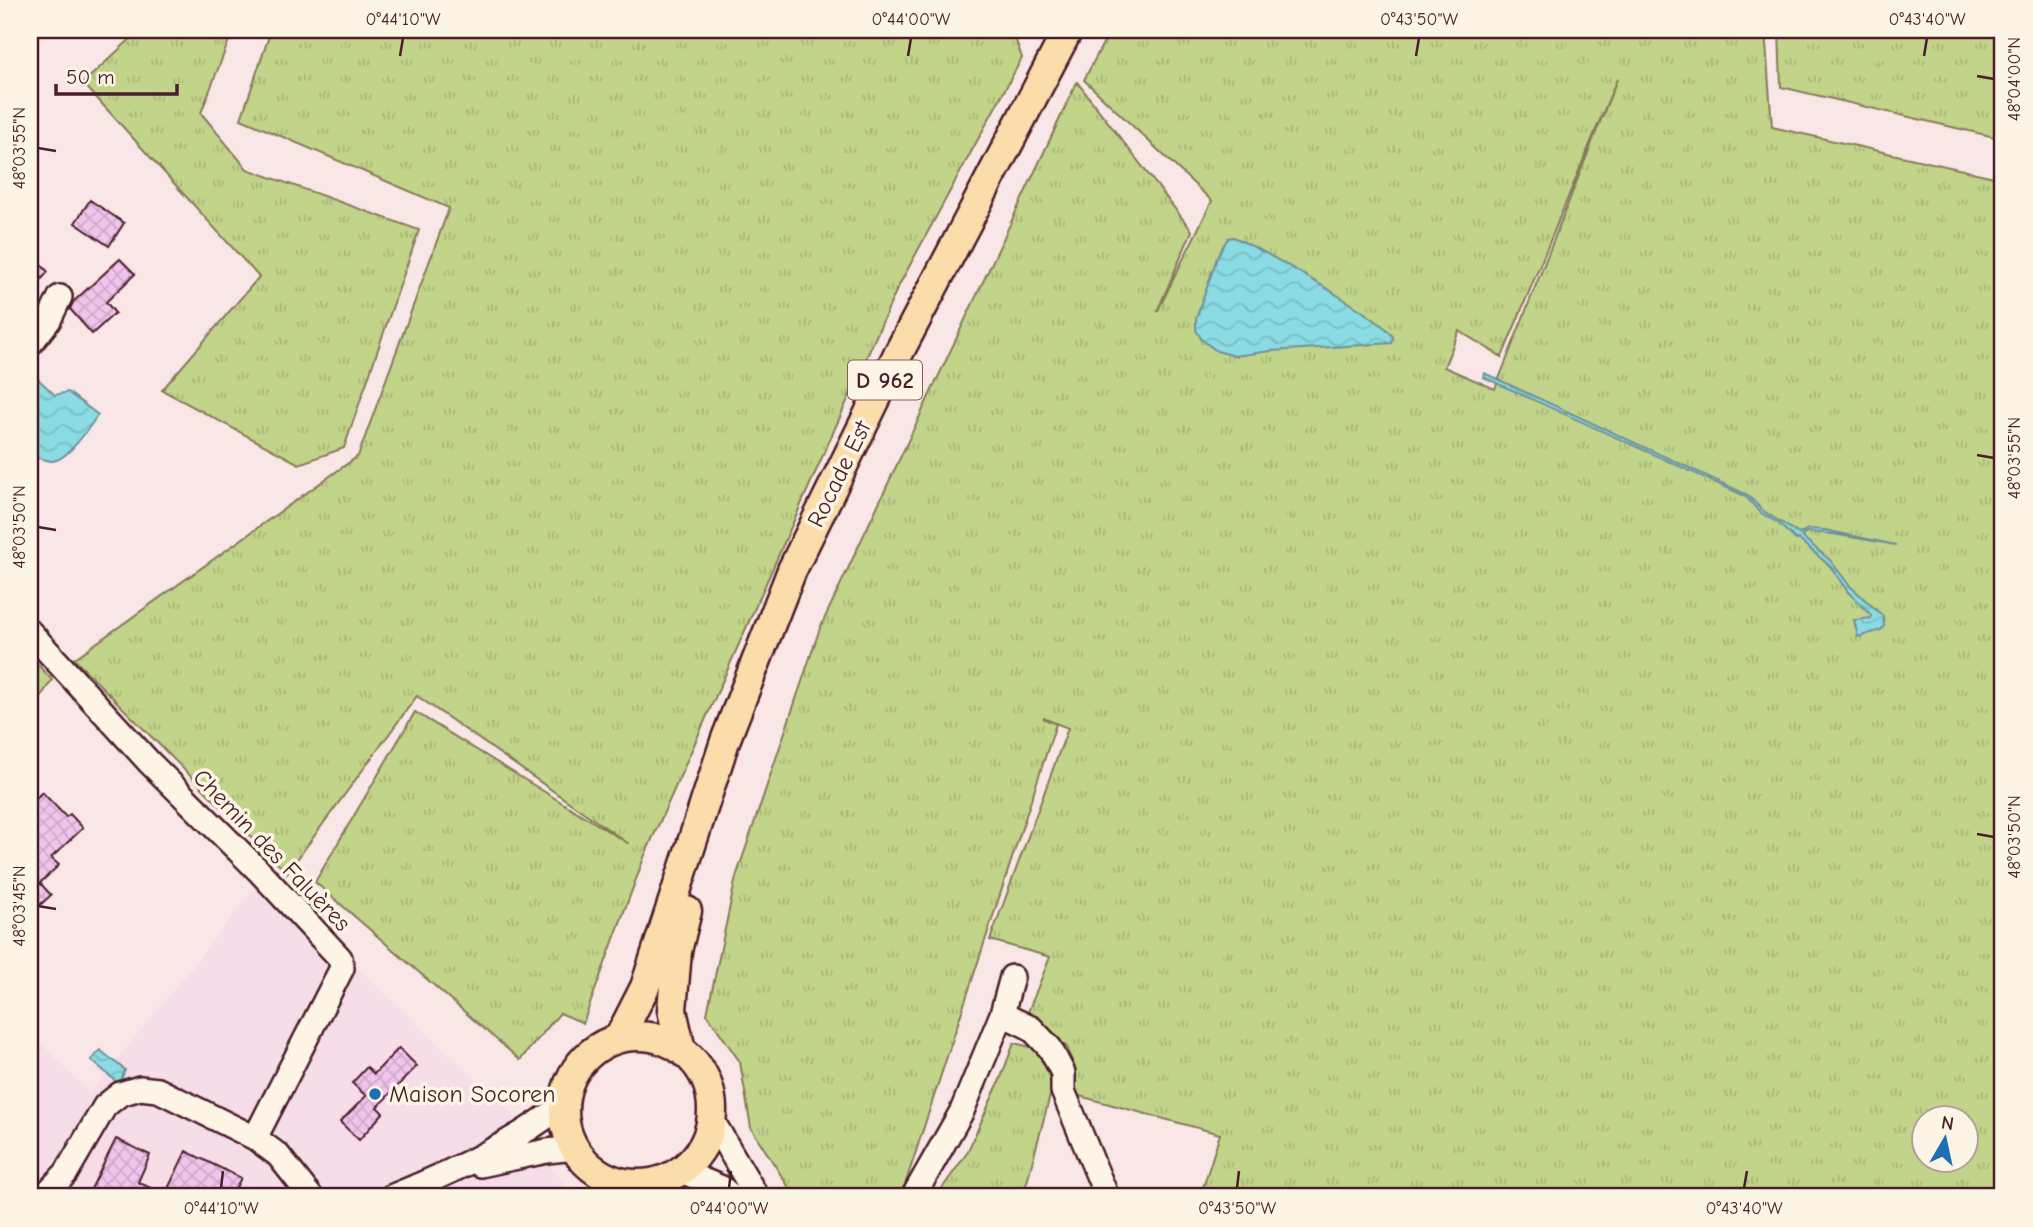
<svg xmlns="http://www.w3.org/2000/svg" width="2033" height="1227" font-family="'Comic Neue',sans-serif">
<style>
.built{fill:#f7dde8}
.grass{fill:url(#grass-tufts);stroke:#867a5a;stroke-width:2;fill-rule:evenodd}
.cemetery{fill:url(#cemetery-stones);stroke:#867a5a;stroke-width:2}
.water{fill:url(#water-waves);stroke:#709099;stroke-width:2}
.building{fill:url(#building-cross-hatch);stroke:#4a1f2b;stroke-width:2}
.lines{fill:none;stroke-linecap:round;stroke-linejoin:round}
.minor-casing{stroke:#4a1f2b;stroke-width:28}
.major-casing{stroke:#4a1f2b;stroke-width:33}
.minor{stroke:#fcf5e5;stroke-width:23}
.major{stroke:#fbdcab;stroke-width:28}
.ticks{fill:none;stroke:#4a1f2b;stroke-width:2.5}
.poi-dot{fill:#1f6fb2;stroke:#fcf5e5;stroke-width:2.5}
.labels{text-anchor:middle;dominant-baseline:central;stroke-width:7;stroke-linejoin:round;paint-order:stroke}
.shield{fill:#fcf5e5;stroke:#7f5f63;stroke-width:2}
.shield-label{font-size:23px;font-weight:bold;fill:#4a1f2b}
.street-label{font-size:24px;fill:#4a1f2b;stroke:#fcf5e5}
.poi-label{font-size:24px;fill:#4a1f2b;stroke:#fcf5e5;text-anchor:start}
.neatline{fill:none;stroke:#4a1f2b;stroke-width:2.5}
.ticks-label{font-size:18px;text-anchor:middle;fill:#4a1f2b}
</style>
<defs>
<pattern id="grass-tufts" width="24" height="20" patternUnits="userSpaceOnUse" patternTransform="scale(1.75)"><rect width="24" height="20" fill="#c2d489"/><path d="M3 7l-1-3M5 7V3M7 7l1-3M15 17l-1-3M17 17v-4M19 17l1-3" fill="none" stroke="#a8b676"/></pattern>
<pattern id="cemetery-stones" width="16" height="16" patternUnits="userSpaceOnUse" patternTransform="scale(1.75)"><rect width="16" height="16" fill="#c2d489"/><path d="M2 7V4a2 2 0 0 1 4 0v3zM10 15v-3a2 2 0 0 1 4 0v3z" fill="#a8b676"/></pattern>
<pattern id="water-waves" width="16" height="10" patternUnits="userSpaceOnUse" patternTransform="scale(1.75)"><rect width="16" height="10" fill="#8adbe3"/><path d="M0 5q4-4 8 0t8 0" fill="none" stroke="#79bcc3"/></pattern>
<pattern id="building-cross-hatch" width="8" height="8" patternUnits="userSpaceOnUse" patternTransform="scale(1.75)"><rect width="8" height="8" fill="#f1c5eb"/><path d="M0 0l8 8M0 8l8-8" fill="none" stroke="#d0a9ca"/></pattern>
</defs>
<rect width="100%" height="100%" fill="#f9e7e7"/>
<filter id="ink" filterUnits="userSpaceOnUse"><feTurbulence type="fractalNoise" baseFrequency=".0143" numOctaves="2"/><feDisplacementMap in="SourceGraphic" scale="14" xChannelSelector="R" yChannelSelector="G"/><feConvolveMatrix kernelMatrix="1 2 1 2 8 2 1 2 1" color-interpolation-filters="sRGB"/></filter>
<g filter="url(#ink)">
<path class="built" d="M268,872l91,97 159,150 55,78h-543v-165l60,61z"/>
<path class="grass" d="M140,30h93l-32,83 46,56 172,61 -75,218 -45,16 -137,-74 97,-113 -176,-194z
M271,30h741l10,28 -125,231 -252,566 -62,168 -23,-10 -40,47 -205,-178 100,-170 214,132 -212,-148 -130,177 -213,-214 284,-203 91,-248 -208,-89z
M1110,30h655l7,97 231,52v1018h-803l20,-63 -148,-40 4,-23 -9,-24 -22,-18 -17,-17 22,-55 -60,-17 78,-212 -25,-10 13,6 -155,473h-106l-44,-69 -11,-66 -33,-48 29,-137 84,-249 257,-546 115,149 -35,81 55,-111 -128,-121zM1617,79l-122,310 -51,-22 15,-36 43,26zM1924,1118h42v42h-42z
M1779,30h224v109l-222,-52z
M1014,1043l21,5 17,15v25l-29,109h-87l31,-44 33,-73z"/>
<path class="cemetery" d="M30,656l22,24 -22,32z"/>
<path class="water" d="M1233,237c24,9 151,82 160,100l-1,6 -121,8 -36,5 -18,-5 -15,-11 -6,-10v-11l22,-64 10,-17z
M1484,373l264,122 14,15 37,24 9,-5 17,1 71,15 -63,-11 -26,-2 -6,4 29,24 19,25 34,31 1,10 -3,4 -23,7 -4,-17 17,-2v-3l-23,-23 -18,-26 -32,-27 -2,1 -18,-17 -17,-10 -16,-17 -262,-119z
M37,378l18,17 13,-3 30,23c-9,12 -31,47 -47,46 -8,-1 -13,-4 -21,-4v-72z
M100,1050l25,20 -4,10 -4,2 -26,-22z"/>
<path class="building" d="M90,200l34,23 -15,23 -34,-23z
M120,259l15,15 -29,28 9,11 -23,21 -22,-25 3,-7z
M39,262l9,10 -18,20v-17z
M42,792l24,25 4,-3 13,14 -32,30 8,7 -19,18 11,12 -11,10 -10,-11v-89z
M399,1048l18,18 -40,41 6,6 -24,27 -19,-18 26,-26 -14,-13 15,-16 7,7z
M116,1139l34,16 -12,27 27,13 21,-44 55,27 -10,19h-144z"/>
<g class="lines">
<g class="minor-casing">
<path id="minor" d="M30,344l19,-24 11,-23
M30,632l119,130 109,108 82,88 2,10 -87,170
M1002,1014l29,14 19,20 13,25v18l44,106
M712,1120l45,77
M480,1165l67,-14 28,-3
M681,1171l41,17 10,9
M43,1197l23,-24 39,-67 15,-12 20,-6 18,2 97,48 23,17 33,42
M391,1197c61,-25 120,-52 173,-93
M913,1197l49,-86 40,-97 10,-37"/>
</g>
<g class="major-casing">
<path id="major" d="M564 1110a74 74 0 1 1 148 0a74 74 0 1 1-148 0Z
M619,1038l26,-51 80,-246 67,-171 104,-212 172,-328
M681,1050l-9,-40 5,-59 10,-40"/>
</g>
<use href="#minor" class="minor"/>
<use href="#major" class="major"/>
</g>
</g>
<path class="ticks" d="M400,56l3,-18M908,56l3,-18M1416,56l3,-18M1924,56l3,-18M1977,76l17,3M38,148l18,3M1977,455l17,3M38,527l18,3M1977,834l17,3M38,906l18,3M221,1188l2,-17M729,1188l2,-17M1237,1188l2,-17M1744,1188l3,-17"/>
<circle class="poi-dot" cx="375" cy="1094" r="7"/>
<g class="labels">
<rect class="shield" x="848" y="360.5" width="74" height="39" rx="5"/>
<g class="shield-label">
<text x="885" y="380">D 962</text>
</g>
<g class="street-label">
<text transform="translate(839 474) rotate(-64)">Rocade Est</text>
<text transform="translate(272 850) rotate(46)">Chemin des Faluères</text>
</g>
<g class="poi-label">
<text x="389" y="1094">Maison Socoren</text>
</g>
</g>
<rect width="2033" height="1227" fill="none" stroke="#fcf5e5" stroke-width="77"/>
<g transform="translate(1945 1139) rotate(9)"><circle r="33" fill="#fcf5e5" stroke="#b59f9b" stroke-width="2"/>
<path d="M0-5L12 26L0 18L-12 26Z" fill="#1f6fb2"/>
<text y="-10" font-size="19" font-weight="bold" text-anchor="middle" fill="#4a1f2b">N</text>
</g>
<path d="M56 84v10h121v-10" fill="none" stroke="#4a1f2b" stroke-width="3.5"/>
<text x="66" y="84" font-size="21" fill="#4a1f2b" stroke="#fcf5e5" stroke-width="5" paint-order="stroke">50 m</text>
<rect x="38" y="38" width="1956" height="1150" class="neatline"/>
<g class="ticks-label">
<text x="403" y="25">0°44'10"W</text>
<text x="911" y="25">0°44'00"W</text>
<text x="1419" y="25">0°43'50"W</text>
<text x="1927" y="25">0°43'40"W</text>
<text transform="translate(2014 79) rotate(-90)" y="6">48°04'00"N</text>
<text transform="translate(19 148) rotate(-90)" y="6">48°03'55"N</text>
<text transform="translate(2014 458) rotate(-90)" y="6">48°03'55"N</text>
<text transform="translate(19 527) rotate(-90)" y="6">48°03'50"N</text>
<text transform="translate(2014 837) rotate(-90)" y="6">48°03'50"N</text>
<text transform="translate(19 906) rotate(-90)" y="6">48°03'45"N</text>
<text x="221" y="1214">0°44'10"W</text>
<text x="729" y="1214">0°44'00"W</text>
<text x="1237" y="1214">0°43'50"W</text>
<text x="1744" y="1214">0°43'40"W</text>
</g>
</svg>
